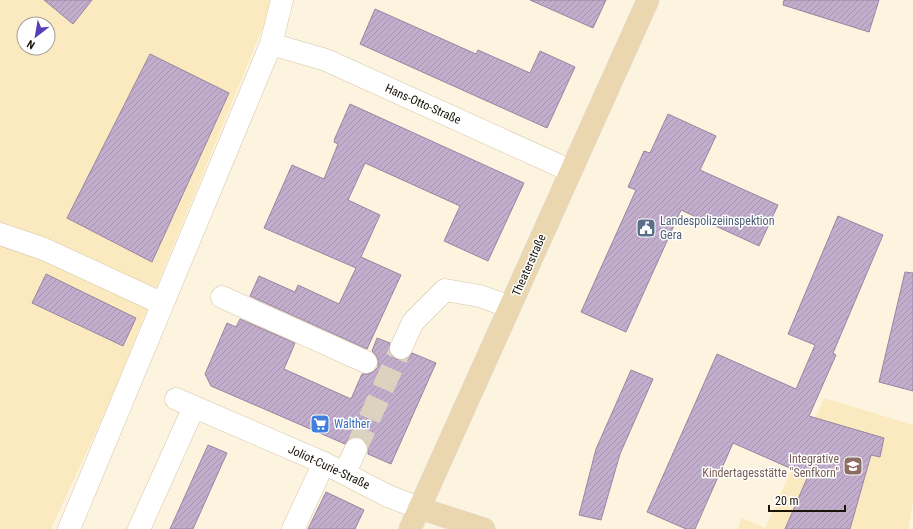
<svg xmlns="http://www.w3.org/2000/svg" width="913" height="529" font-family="'Roboto Condensed',sans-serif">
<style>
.built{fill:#fbeabf;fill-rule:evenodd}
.building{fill:url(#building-hatch);stroke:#9985a2}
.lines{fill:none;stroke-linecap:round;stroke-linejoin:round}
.minor-tunnel{stroke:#dbd2bf;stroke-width:22;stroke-dasharray:22 11;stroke-linecap:butt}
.minor-casing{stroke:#d4c6a5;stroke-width:23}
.major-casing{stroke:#dfdedc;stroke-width:23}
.minor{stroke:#fff;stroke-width:22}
.major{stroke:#ebd7af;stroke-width:22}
.labels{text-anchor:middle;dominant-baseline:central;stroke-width:3;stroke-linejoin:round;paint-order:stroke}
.street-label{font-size:12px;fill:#191407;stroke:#fff}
.service-label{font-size:12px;fill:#4e5e75;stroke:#fff;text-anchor:start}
.shop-label{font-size:12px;fill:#366cbe;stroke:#fff;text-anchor:start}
.education-label{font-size:12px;fill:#785e54;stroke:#fff;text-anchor:end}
</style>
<defs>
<pattern id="building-hatch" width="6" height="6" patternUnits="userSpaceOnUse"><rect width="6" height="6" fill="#c3adcc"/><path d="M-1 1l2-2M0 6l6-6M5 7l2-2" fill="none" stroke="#a794ae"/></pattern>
</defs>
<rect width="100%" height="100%" fill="#fdf4e0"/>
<path class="built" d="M0,0h274l-167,408 -56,121h-51zM24,24h24v24h-24z
M824,398l89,27v75l-4,29h-171l3,-11 24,10z"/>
<path class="building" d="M44,0h48l-19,24z
M530,0h76l-13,28z
M784,0h95l-10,32 -86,-27z
M375,9l101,45 2,-4 52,23 10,-22 35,16 -28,61 -187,-84z
M150,54l79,39 -77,169 -85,-44z
M350,104l174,79 -36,78 -44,-20 16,-35 -95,-43 -17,37 32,15 -19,42 40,18 -34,74 -117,-53 9,-20 36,16 3,-7 41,19 17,-36 -92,-40 28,-63 32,14 14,-35 -4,-2 1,-4z
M668,114l48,22 -16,34 78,35 -19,41 -78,-36 -55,122 -45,-20 55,-122 -8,-3 16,-36 6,2z
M838,216l45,19 -50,118 3,2 -27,61 75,22 -4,19 -9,-2 -21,74h-65l23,-53 -75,-33 -38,86h-9l-39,-17 70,-158 79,35 19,-44 -27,-11z
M905,272l8,1v118l-34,-9z
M46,274l90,44 -13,28 -91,-43z
M240,319l55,24 -11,26 67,30 11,-25h6l5,-2 5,-5v-7l-2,-5 -4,-4 5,-13 13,5 -1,7 2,5 5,4 7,1 5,-2 4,-5 24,10 -45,101 -23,-10v-7l-2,-5 -5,-4 -7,-1 -5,2 -4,5 -134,-58 -6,-12 22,-51 9,4z
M631,370l22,9 -33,75 -19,66 -22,-5 17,-66z
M208,445l19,8 -34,76h-23z
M326,492l38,18 -9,19h-47z"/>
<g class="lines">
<path class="minor-tunnel" d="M356,449l45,-101"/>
<g class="minor-casing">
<path id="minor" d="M271,44l55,16 245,111
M0,234l44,15 119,55
M222,297l144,65
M401,348l12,-26 32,-32 35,6 30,11
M176,399l148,64 64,33 31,12
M345,473l11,-24
M69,529l202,-485 11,-44
M139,529l55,-122
M293,529l31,-66"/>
</g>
<g class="major-casing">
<path id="major" d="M419,508l65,21
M410,529l238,-529"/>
</g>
<use href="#minor" class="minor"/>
<use href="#major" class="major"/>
</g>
<defs>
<g id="civic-square" transform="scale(1)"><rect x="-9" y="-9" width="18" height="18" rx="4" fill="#5c6f8a" stroke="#fff"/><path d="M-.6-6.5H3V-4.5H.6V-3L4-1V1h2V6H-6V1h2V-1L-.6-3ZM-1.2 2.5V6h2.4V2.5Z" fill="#fff"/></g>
<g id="supermarket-square" transform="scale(1)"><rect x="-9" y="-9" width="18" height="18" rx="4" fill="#3f7fe0" stroke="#fff"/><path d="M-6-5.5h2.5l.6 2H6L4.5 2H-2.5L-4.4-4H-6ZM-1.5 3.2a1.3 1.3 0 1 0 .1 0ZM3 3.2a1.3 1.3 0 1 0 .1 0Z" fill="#fff"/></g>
<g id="school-square" transform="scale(1)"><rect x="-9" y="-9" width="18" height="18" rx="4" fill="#8d6e63" stroke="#fff"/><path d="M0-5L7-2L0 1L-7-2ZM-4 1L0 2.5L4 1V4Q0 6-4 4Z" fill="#fff"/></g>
</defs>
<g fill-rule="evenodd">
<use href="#civic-square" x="646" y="228"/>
<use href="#supermarket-square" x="320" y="424"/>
<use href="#school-square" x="853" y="466"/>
</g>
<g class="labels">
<g class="street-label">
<text transform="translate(423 104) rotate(24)">Hans-Otto-Straße</text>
<text transform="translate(529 265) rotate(-66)">Theaterstraße</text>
<text transform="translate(329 467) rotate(25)">Joliot-Curie-Straße</text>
</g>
<g class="service-label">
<text x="660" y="221">Landespolizeiinspektion<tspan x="660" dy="14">Gera</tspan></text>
</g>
<g class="shop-label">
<text x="334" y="424">Walther</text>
</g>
<g class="education-label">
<text x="839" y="459">Integrative<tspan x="839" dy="14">Kindertagesstätte "Senfkorn"</tspan></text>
</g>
</g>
<g transform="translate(36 36) rotate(211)"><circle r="19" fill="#ffffff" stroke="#a3a19c"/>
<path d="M0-3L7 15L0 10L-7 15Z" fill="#553eb6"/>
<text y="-6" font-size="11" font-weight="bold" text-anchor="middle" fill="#191407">N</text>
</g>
<path d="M769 505v6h76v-6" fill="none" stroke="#191407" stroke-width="2"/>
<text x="775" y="505" font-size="12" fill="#191407" stroke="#ffffff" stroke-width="3" paint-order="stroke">20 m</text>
</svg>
